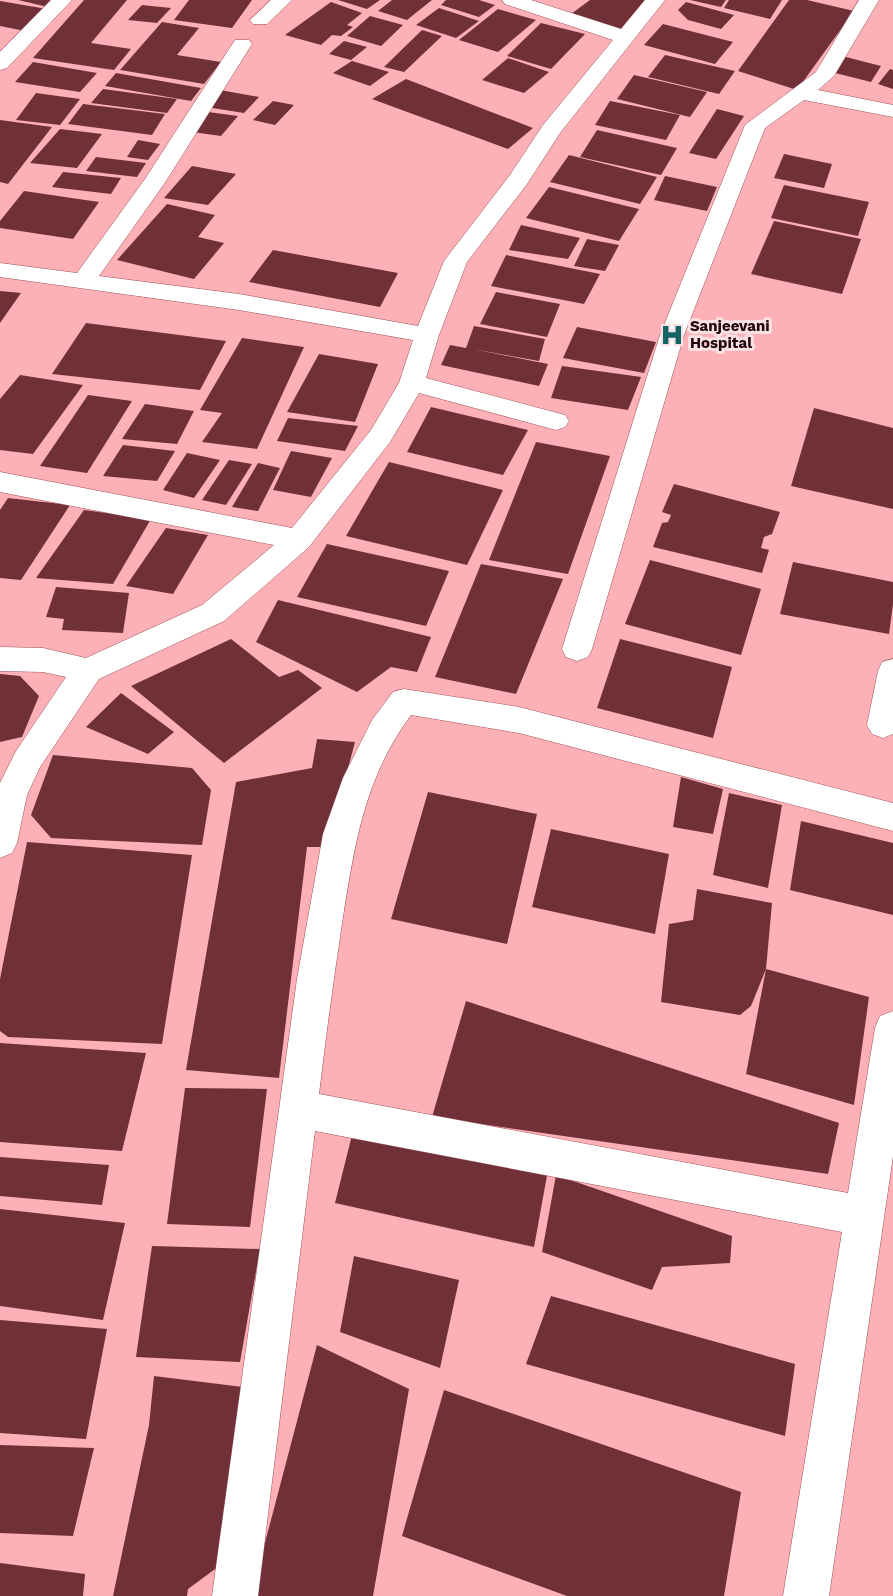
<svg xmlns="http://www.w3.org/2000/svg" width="893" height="1596" font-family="'Work Sans',sans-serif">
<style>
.building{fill:#6f3038}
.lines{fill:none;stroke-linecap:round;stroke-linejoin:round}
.minor-casing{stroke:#98545b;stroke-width:1}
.minor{fill:#fff;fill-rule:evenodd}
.labels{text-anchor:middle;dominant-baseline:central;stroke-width:6;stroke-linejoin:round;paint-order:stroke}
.far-poi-label{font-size:15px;font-weight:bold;fill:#21070b;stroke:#fae1e3;text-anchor:start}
</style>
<rect width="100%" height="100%" fill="#fdb0b6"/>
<path class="building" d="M18,0h38l-8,7z
M84,0h43l-36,43 40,6 -17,21 -81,-12z
M189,0h63l-20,28 -58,-8z
M338,0h42l-13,9z
M392,0h40l-25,20 -29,-9z
M446,0h33l16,5 -16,12 -38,-12z
M590,0h64l-33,31 -50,-17z
M690,0h36l-5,7z
M729,0h53l-12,19 -46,-11z
M789,0h18l47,11 -57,79 -59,-19z
M0,1l47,8 -22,22 -25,-5z
M331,2l31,11 -15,12 6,2 -12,9 -9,-1 -11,10 -36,-10z
M686,2l48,13 -13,14 -33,-9 -10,-10z
M142,5l29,3 -14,15 -29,-3z
M439,8l40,13 -23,17 -40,-13z
M498,9l38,11 -38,32 -39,-12z
M370,16l33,9 -22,21 -34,-10z
M162,22l37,6 -22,27 44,7 -17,22 -84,-14z
M541,23l44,11 -34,35 -44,-13z
M663,24l70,18 -18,22 -71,-19z
M422,30l20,6 -38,36 -20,-5z
M344,41l23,6 -16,13 -22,-6z
M665,55l70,16 -16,23 -71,-17z
M842,56l39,10 -10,16 -40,-10z
M508,58l41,14 -25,21 -42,-13z
M352,61l37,11 -19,14 -37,-13z
M33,62l64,11 -17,19 -65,-10z
M890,69l3,1v19l-15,-5z
M116,73l85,15 -10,13 -86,-15z
M634,75l73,17 -17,25 -73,-18z
M406,79l127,49 -25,21 -136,-50z
M103,89l74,10 -10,14 -76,-10z
M220,90l39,7 -15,16 -38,-6z
M36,93l44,6 -20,26 -44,-5z
M273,101l21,4 -19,20 -22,-5z
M610,101l70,14 -14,25 -71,-15z
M83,104l82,10 -13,21 -84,-11z
M717,109l27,7 -28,43 -27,-6z
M208,112l30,4 -17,20 -29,-4z
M0,120l52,7 -44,57 -8,-2z
M60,129l42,5 -25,34 -47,-5z
M597,130l80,18 -16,27 -81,-18z
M138,140l22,4 -12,16 -21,-3z
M784,154l48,10 -8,24 -50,-10z
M569,155l88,22 -17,27 -90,-22z
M96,157l50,6 -9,14 -51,-6z
M192,166l44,8 -28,31 -44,-7z
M63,172l58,6 -10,16 -59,-7z
M665,176l52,11 -10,24 -53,-11z
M784,185l85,17 -11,34 -87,-18z
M549,187l90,22 -20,32 -93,-23z
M24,191l75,11 -26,37 -73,-11v-7z
M167,204l48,11 -17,22 26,6 -30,36 -77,-19z
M774,221l87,18 -19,55 -91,-20z
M521,225l59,13 -12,21 -59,-9z
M587,239l32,6 -14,26 -31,-5z
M273,250l125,23 -18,34 -131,-25z
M506,255l94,19 -16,30 -93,-18z
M0,291l21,2 -21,30z
M496,292l64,12 -13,33 -67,-13z
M86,323l140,18 -26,49 -148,-16z
M474,326l71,13 -6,22 -67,-12 76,15 -9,22 -98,-21 9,-20 16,3z
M577,327l79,15 -12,31 -81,-15z
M242,338l62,9 -47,102 -55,-7 20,-29 -22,-3z
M319,354l59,10 -23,58 -68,-10z
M562,366l79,11 -13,33 -77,-12z
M20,375l63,10 -50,69 -33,-4v-51z
M88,395l44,6 -45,72 -47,-7z
M145,404l49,7 -17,33 -55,-5z
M431,407l97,23 -25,45 -96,-23z
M814,408l79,20v81l-102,-23z
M288,418l70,8 -13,25 -68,-10z
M536,442l74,14 -42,118 -79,-14z
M123,445l52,6 -18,30 -54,-5z
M291,451l41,7 -21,39 -38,-7z
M187,453l33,7 -26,38 -31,-8z
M229,460l23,4 -26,41 -24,-5z
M389,462l114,28 -36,75 -121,-29z
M258,463l22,5 -22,43 -26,-4z
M674,484l106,28 -8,22 -8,3 -3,11 8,2 -7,23 -109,-26 9,-24 6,-1 3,-7 -9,-3z
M8,498l62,7 -49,75 -21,-2v-68z
M84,510l67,9 -38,65 -77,-6z
M166,528l42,7 -35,59 -47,-8z
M327,544l122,27 -23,55 -129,-29z
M650,560l111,29 -20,66 -116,-31z
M793,562l100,20v22l-4,30 -109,-20z
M481,564l82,15 -47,115 -81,-17z
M56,587l73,6 -6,40 -61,-3 2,-11 -18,-2z
M278,600l153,37 -14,35 -26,-5 -34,25 -101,-50z
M231,639l48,38 19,-7 24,18 -98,75 -93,-77z
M620,639l112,28 -19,71 -116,-30z
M0,674l20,2 19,20 -17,41 -22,5z
M121,693l53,39 -26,22 -62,-27z
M317,739l38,3 -28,105h-20l-28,231 -93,-8 50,-288 76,-14z
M53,755l139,13 19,22 -9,55 -151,-7 -20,-23z
M681,777l42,12 -10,45 -40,-7z
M428,792l109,22 -30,130 -116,-25z
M729,793l53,12 -14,83 -55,-13z
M801,821l92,22v72l-103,-25z
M551,829l118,25 -14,80 -123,-27z
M27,842l165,13 -30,189 -154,-7 -8,-6v-52z
M697,889l75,14 -6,66 -15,37 -11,9 -79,-13 8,-78 24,-4z
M766,969l103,28 -15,108 -108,-31z
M466,1001l373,122 -11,51 -396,-57z
M0,1043l146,10 -24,98 -122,-9z
M185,1088l82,1 -17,138 -83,-3z
M353,1131l195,39 -14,77 -199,-44z
M0,1157l109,8 -7,40 -102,-9z
M556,1175l176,61 -2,27 -68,4 -10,23 -110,-38z
M0,1209l125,14 -22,97 -103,-14z
M152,1246l108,3 -20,113 -104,-5z
M354,1256l105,24 -19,88 -100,-36z
M551,1296l244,68 -10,72 -259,-72z
M0,1320l107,9 -21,110 -86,-6z
M317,1345l92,44 -36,207h-122z
M154,1376l89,11 -17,174 -38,28 -1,7h-74l36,-171z
M444,1390l297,102 -17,104h-157l-165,-60z
M0,1445l94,3 -21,88 -73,-3z
M0,1563l85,11 -2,22h-83z"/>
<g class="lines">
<g class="minor-casing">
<path id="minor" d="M51,0h21l-65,68 -7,2v-18z
M271,0h21l-25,24h-14l-3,-4z
M502,0h29l90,29 24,-29h20l-105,133 -33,51 -60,78 -28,73 -13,43 139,37 4,6 -4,6 -9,3 -137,-37 -29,49 -81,105 -85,74 -125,58 -59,88 -13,28 -10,48 -5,10 -12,5v-75l16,-32 50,-74 -23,-5 -43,-1v-24l43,1 43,10 116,-53 72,-60 -274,-53v-20l292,56 79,-98 28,-47 14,-43 -174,-30 -239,-33v-14l77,10 68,-94 90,-139h14l3,4 -86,137 -67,95 140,18 179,32 26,-65 66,-86 33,-50 70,-85 -108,-36z
M859,0h20l-45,76 -16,14 75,15v12l-89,-17 -39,28 -81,207 -92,314 -4,8 -11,4 -11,-4 -4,-8 98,-314 85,-210 71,-53z
M893,659v75l-10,4 -11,-4 -5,-9 11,-54 4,-9z
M404,689l115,18 374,96v28l-374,-98 -108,-18c-46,62 -56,127 -68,202 -9,59 -17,118 -24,177l529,99 27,-165 5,-12 13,-5v145l-64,440h-46l59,-364 -527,-101 -57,465h-46l85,-617 26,-145 20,-56 29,-58 21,-28z"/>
</g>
<use href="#minor" class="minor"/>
</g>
<defs>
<g id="hospital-bare" transform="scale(1.8)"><path d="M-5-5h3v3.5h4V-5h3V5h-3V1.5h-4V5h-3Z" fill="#146463" stroke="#fae1e3" stroke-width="2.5" paint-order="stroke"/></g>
</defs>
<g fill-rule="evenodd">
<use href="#hospital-bare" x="672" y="335"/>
</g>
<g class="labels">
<g class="far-poi-label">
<text x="690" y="326">Sanjeevani<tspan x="690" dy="17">Hospital</tspan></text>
</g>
</g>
</svg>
